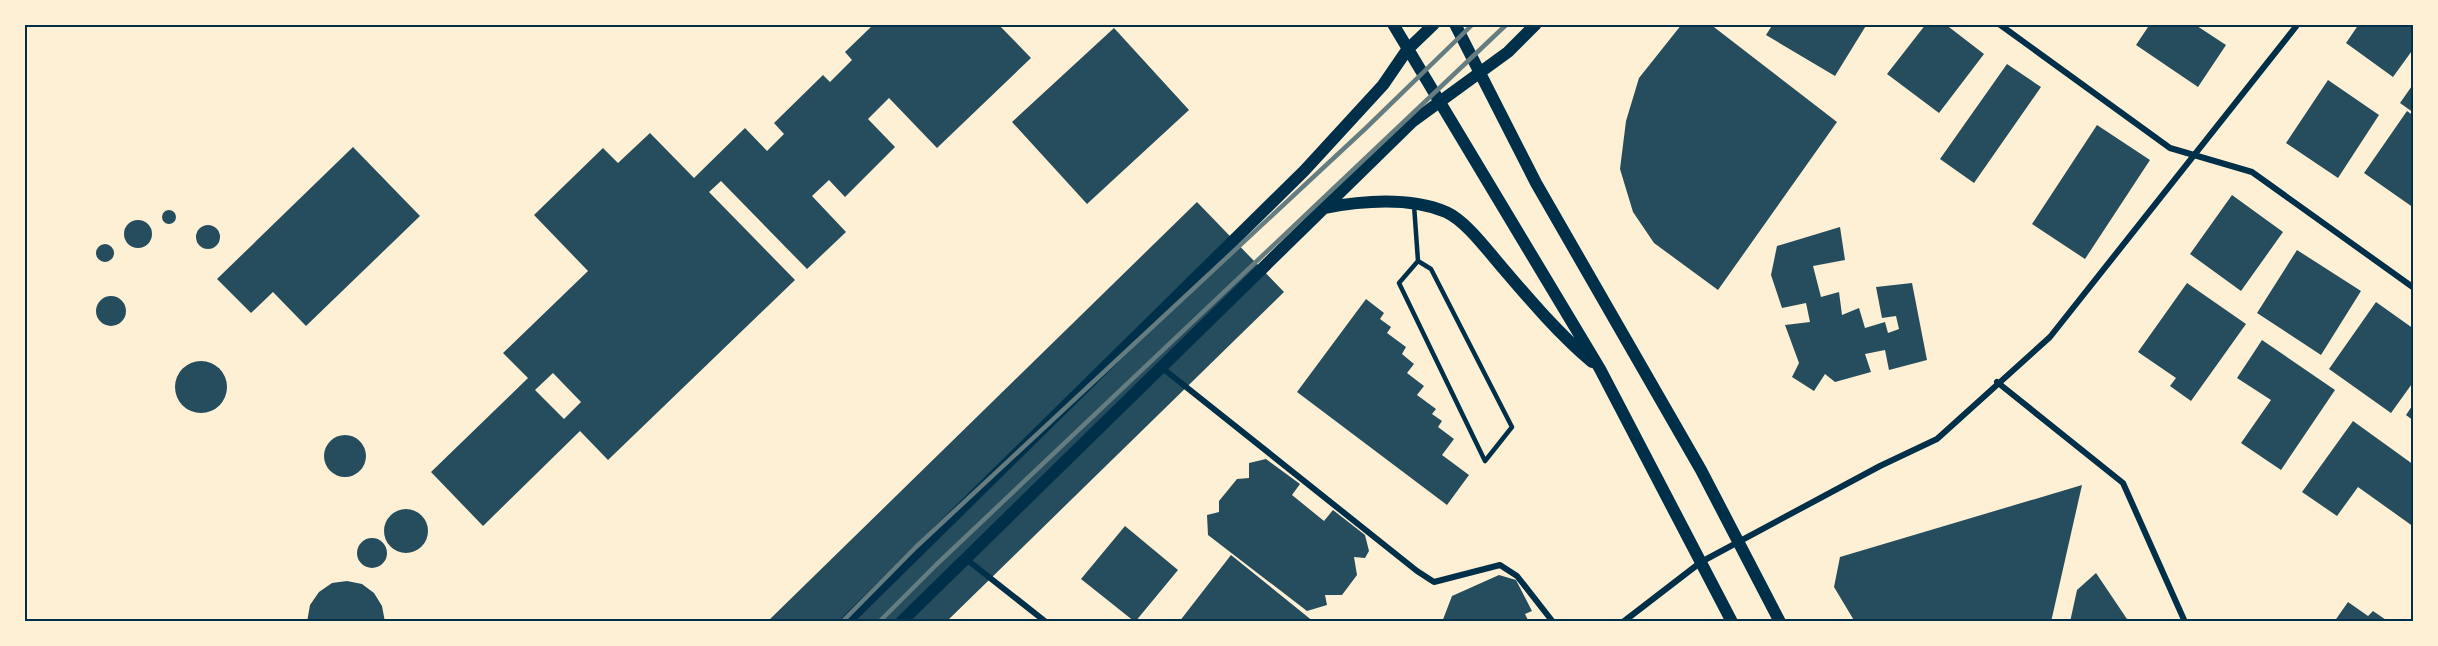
<svg xmlns="http://www.w3.org/2000/svg" width="2438" height="646" font-family="'Fira Sans Condensed',sans-serif">
<style>
.building{fill:#264d5e;fill-rule:evenodd}
.lines{fill:none;stroke-linecap:round;stroke-linejoin:round}
.service{stroke:#003049;stroke-width:4.5}
.minor{stroke:#003049;stroke-width:6}
.secondary{stroke:#003049;stroke-width:12}
.rail{stroke:#657d81;stroke-width:4.5}
.neatline{fill:none;stroke:#003049;stroke-width:2}
</style>
<rect width="100%" height="100%" fill="#fdf0d5"/>
<path class="building" d="M874,24h124l33,34 -94,90 -48,-50 -21,21 27,28 -50,50 -16,-17 -17,16 34,36 -39,37 -86,-88 -12,11 86,88 -187,180 -28,-29 -97,95 -52,-54 97,-94 -25,-25 85,-82 -54,-56 69,-67 15,15 32,-30 44,45 51,-50 22,23 17,-17 -10,-11 49,-48 7,7 22,-22 -7,-8zM553,373l28,29 -17,17 -29,-29z
M1682,24h28l127,98 -119,168 -64,-47 -21,-31 -13,-43 6,-48 13,-43z
M1773,24h94l-32,52 -69,-41z
M1926,24h19l39,30 -45,59 -52,-39z
M2150,24h44l32,21 -28,42 -62,-42z
M2359,24h55v24l-21,29 -47,-34z
M1114,28l75,82 -102,94 -75,-82z
M2007,64l34,23 -67,96 -34,-24z
M2328,80l51,35 -41,63 -52,-35z
M2414,83v30l-14,-10z
M2407,111l7,5v92l-50,-35z
M2097,125l53,35 -65,99 -53,-35z
M353,147l67,69 -114,110 -33,-34 -22,21 -34,-34z
M2232,195l51,37 -42,59 -51,-37z
M1197,202l87,90 -338,330h-179z
M162 217a7 7 0 1 1 14 0a7 7 0 1 1-14 0Z
M124 234a14 14 0 1 1 28 0a14 14 0 1 1-28 0Z
M196 237a12 12 0 1 1 24 0a12 12 0 1 1-24 0Z
M1840,227l5,33 -32,6 8,31 18,-5 3,23 17,-7 6,20 20,-6 3,11 11,-4 -3,-13 -14,2 -6,-31 36,-4 15,77 -38,10 -4,-20 -20,4 6,18 -36,10 -10,-8 -11,17 -22,-14 7,-14 -14,-38 25,-3 -4,-19 -24,5 -11,-33 6,-29z
M96 253a9 9 0 1 1 18 0a9 9 0 1 1-18 0Z
M2297,250l64,41 -40,64 -64,-42z
M2187,283l59,41 -55,77 -21,-15 6,-8 -38,-26z
M96 311a15 15 0 1 1 30 0a15 15 0 1 1-30 0Z
M1366,299l18,14 -4,6 11,8 -4,6 19,14 -4,7 12,10 -7,9 17,13 -7,9 19,14 -4,5 10,7 -4,6 16,12 -12,16 27,20 -22,30 -150,-113z
M2376,302l38,27v52l-23,32 -62,-44z
M2262,340l73,50 -54,80 -40,-27 30,-43 -34,-22z
M175 387a26 26 0 1 1 52 0a26 26 0 1 1-52 0Z
M2414,403v18l-8,-6z
M2353,421l61,44v62l-56,-40 -21,29 -35,-24z
M324 456a21 21 0 1 1 42 0a21 21 0 1 1-42 0Z
M1266,459l34,25 -8,11 32,26 9,-11 32,25 4,16 -4,7 -11,-1 3,18 -15,20h-17l2,10 -20,6 -99,-76 -1,-20 12,-3v-11l18,-22 12,-1v-15z
M2082,485l-31,137h-196l-21,-35 6,-30z
M384 531a22 22 0 1 1 44 0a22 22 0 1 1-44 0Z
M1125,526l53,44 -43,52 -54,-43z
M357 553a15 15 0 1 1 30 0a15 15 0 1 1-30 0Z
M1231,555l83,67h-135z
M2096,573l33,49h-59l7,-32z
M1499,575l17,5 16,31 -7,3 4,8h-87l10,-26z
M347,581l15,3 12,9 8,13 3,16h-78l3,-17 9,-13 13,-9z
M2348,602l20,14 5,-5 16,11h-55z"/>
<g class="lines">
<path class="service" d="M1414,205l4,56 13,8 81,158 -27,34 -86,-178 19,-22"/>
<path class="minor" d="M1999,24l171,124 82,24 162,116
M1161,367l256,204 17,11 66,-17 17,11 36,46
M1997,382l126,101 62,139
M966,559l80,63
M1623,622l78,-60 179,-96 57,-27 113,-102 248,-313"/>
<path class="secondary" d="M1393,24l207,345 132,253
M1455,24l81,159 165,287 79,152
M1324,208c37,-7 86,-11 122,4 20,9 41,38 55,54 29,34 57,67 91,96
M846,622l458,-451 79,-86 24,-35 27,-26
M901,622l511,-500 96,-70 28,-28"/>
<path class="rail" d="M842,622l74,-75 450,-419 107,-104
M879,622l57,-57 571,-541"/>
</g>
<rect width="2438" height="646" fill="none" stroke="#fdf0d5" stroke-width="51"/>
<rect x="26" y="26" width="2386" height="594" class="neatline"/>
</svg>
